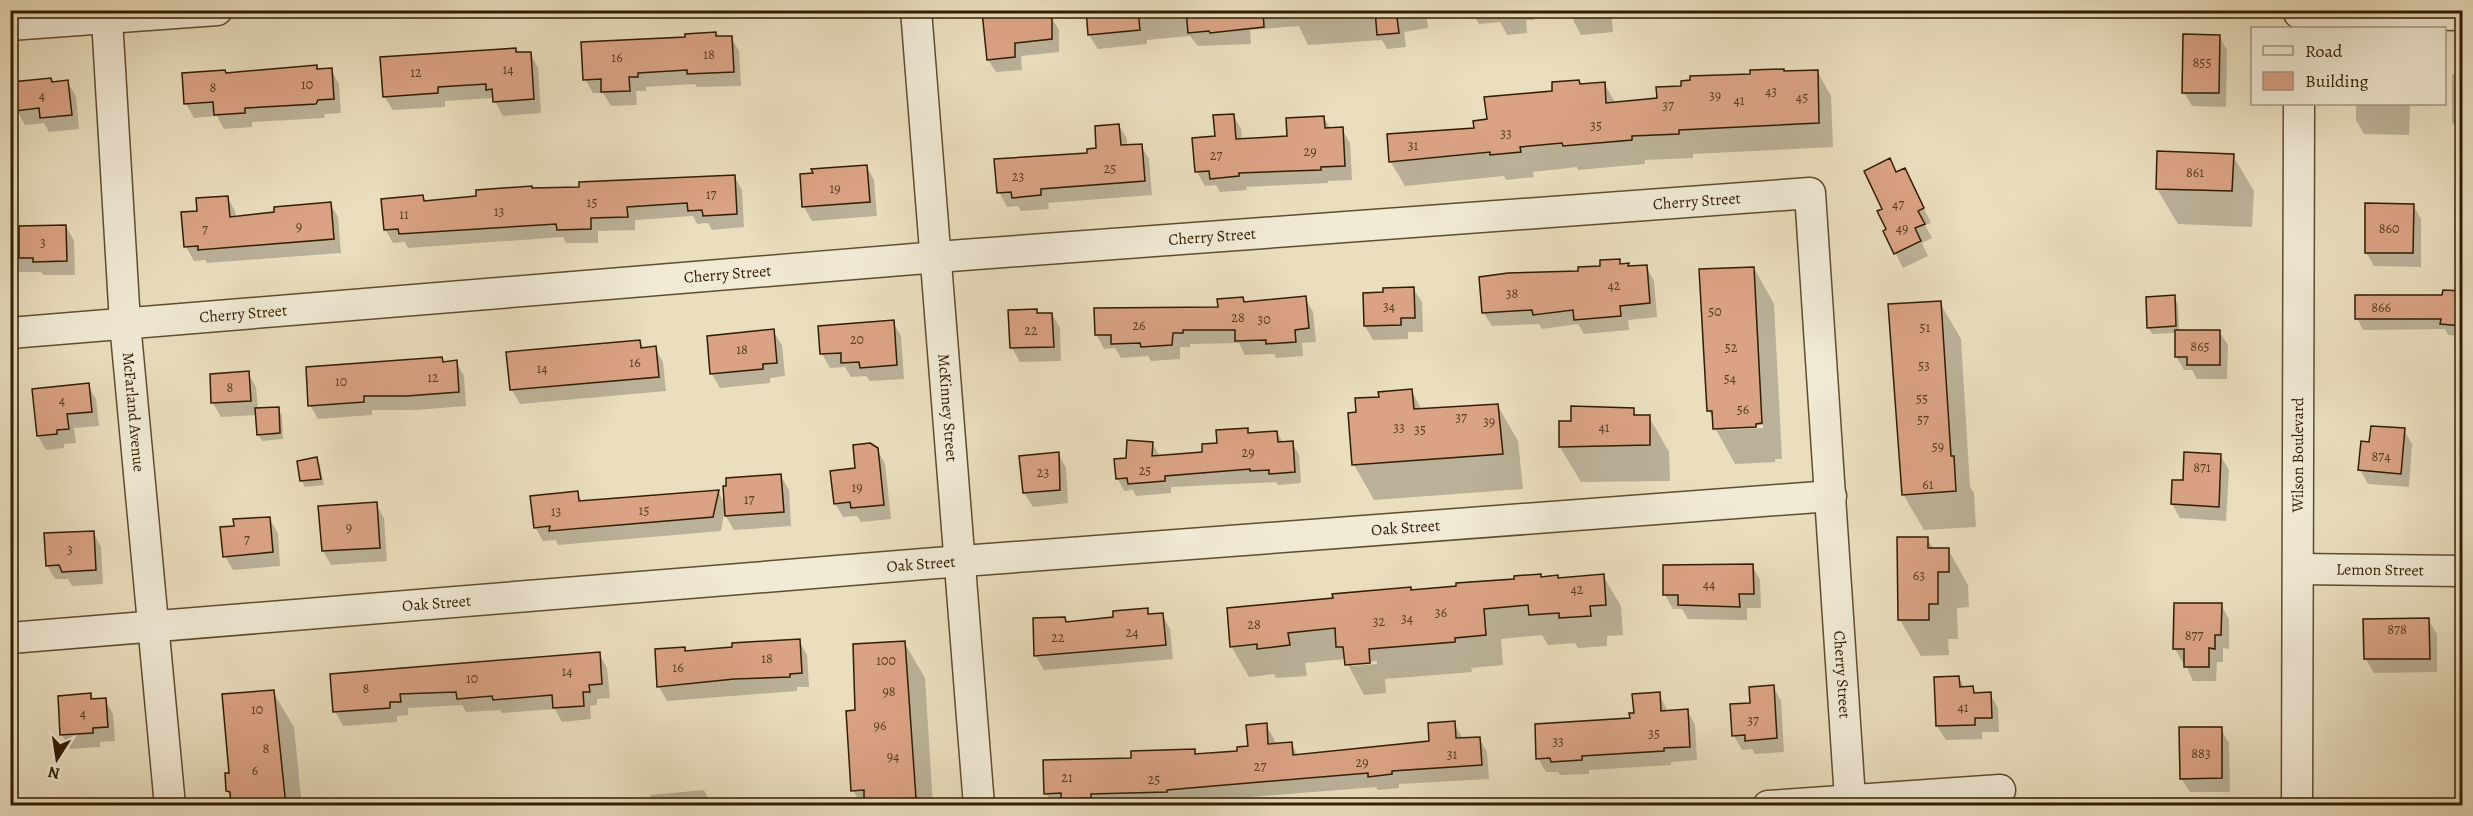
<svg xmlns="http://www.w3.org/2000/svg" width="2473" height="816" font-family="Alegreya,serif">
<style>
.shadow{fill:#0003;fill-rule:evenodd}
.building{fill:#daa385;stroke:#311d01;stroke-width:1.5}
.lines{fill:none;stroke-linecap:round;stroke-linejoin:round}
.minor-casing{stroke:#5f4d30;stroke-width:33}
.minor{stroke:#f1ead5;stroke-width:30}
.labels{text-anchor:middle;dominant-baseline:central;stroke-width:4.5;stroke-linejoin:round;paint-order:stroke}
.number-label{font-size:14px;fill:#5b3e22}
.street-label{font-size:16px;fill:#311d01;stroke:#f1ead5}
</style>
<rect width="100%" height="100%" fill="#eadebe"/>
<filter id="stains"><feTurbulence type="fractalNoise" baseFrequency=".00333" numOctaves="4"/><feColorMatrix values="0 0 0 0 .2 0 0 0 0 .09 0 0 0 0 .02 0 0 0 .5 -.17"/></filter>
<radialGradient id="worn" r=".72"><stop offset=".6" stop-color="#630" stop-opacity="0"/><stop offset="1" stop-color="#630" stop-opacity=".3"/></radialGradient>
<path class="shadow" d="M1088,10h338l2,18 -24,4 2,15 -19,2 -5,-9 -74,5 -9,-19 -49,4 1,14 -53,2 -8,-10 -43,4v4l-49,5 -9,-14z
M1471,10h140l2,22 -32,3 -8,-15v-6l-40,4 1,2h-8l1,13 -20,2 -7,-13 -21,2z
M1012,11l2,5 14,3 23,-2 8,13v22l-38,4 1,14 -26,2 -8,-12z
M715,34l3,4 13,-1 8,14 2,35 -44,1 -2,-3 -49,3v4h-10l1,14 -26,1 -8,-13h-10l-8,-14 101,-41z
M2219,36l8,14 -1,57 -34,-1 -8,-14z
M515,49l3,5 12,-1 8,15 3,45 -38,3 -10,-18 -48,3v6l-52,3 -9,-14z
M316,66l2,4h13l8,14 2,29 -16,1 -1,4 -72,4v5l-28,2 -7,-13 -23,2 -8,-14 41,-30z
M1817,71l14,25 2,51 -140,7v4l-48,2v4l-67,6 -1,-3 -44,5 1,5 -28,3 -2,-4 -99,10 -15,-25 85,-32 13,-8 66,-29 27,-7 23,-2 12,21 42,-4 24,-13z
M2452,74l10,1v61l-10,-14z
M67,82l9,14 3,33 -30,3 -5,-9 -19,2 -8,-15 36,-27z
M2356,104h54l-1,31 -45,-1 -8,-14z
M1233,115l8,14 1,11 47,-2 34,-21 8,12h11l8,14 2,37 -24,1v2l-82,4 1,3 -27,2 -4,-7 -11,1 -8,-14 19,-34z
M1119,125l8,14v7l14,-1 8,14 3,36 -104,8 1,6 -28,2 -3,-5 -11,1 -8,-15 99,-43z
M2233,156l21,35 -2,36 -74,-3 -21,-35z
M1889,160l8,13 15,11 19,39 -6,2 7,13 -10,5 6,13 -25,12 -18,-36 3,-2 -4,-20z
M866,166l8,14 3,36 -65,5 -8,-14z
M734,176l8,14 2,37 -32,3 -4,-7 -11,1 -4,-8 -58,4v10l-37,1v12h-32l-3,-6 -155,11 -3,-6 -12,1 -8,-14 38,-32 3,5 107,-13h47z
M227,197l8,14 1,7 40,-4 54,-11 8,14 3,36 -134,10 -2,-3 -11,1 -8,-14 13,-35z
M2413,205l8,14v48l-47,-1 -8,-14z
M66,226l8,15 1,34h-32l-2,-3h-31v-44z
M1619,261l3,4h6l2,3 16,-2 8,15 3,36 -29,3 1,10 -45,4 -6,-10 -36,5 -3,-5 -47,2 -9,-14 97,-39z
M1754,268l20,36 8,155h-7v3l-40,2 -20,-36 -1,-7 -5,-10zM1763,425v3l-37,2v-4z
M1413,288l9,14 1,30h-15v7l-35,1 -8,-14 -1,-31 21,-1z
M2462,293v43l-14,-1 -3,-6 -82,1 -6,-12z
M2174,297l4,7 1,27h40l9,14 -1,34h-30l-5,-9h-8l-8,-14v-23l-24,1 -4,-7z
M1243,298l2,5 60,-5 8,14 3,30 -14,1 1,13 -27,2 -2,-4 -29,1 -6,-12 -49,1v3h-10v12l-29,2 -3,-5 -27,2 -6,-10 -11,1 -8,-15 124,-26z
M1940,303l21,36 9,148 4,6 2,34 -52,3 -21,-36z
M1037,310l2,5 13,-1 8,14 1,33 -41,1 -8,-14z
M893,322l8,14 3,43 -34,2 -4,-5 -15,1 -6,-10 -15,1 -8,-14 -3,-27z
M773,331l9,14 3,31 -15,2v5l-50,5 -8,-14 -4,-37z
M640,342l4,7 11,-1 8,14 3,29 -146,13 -8,-14z
M456,362l8,14 2,30 -50,4h-44v5l-54,4 -8,-14 134,-42z
M248,373l8,14 2,22 20,-1 4,7 1,24 -21,2 -4,-7 -1,-19 -36,2 -8,-14 -2,-28z
M88,385l8,14 3,27 -25,2 2,15 -12,1v4l-18,2 -8,-14 -4,-46z
M1411,390l11,20 76,-4 20,35 5,48 -149,11 -20,-35 4,-52 22,-15z
M1633,409l4,7 12,1 20,35 1,29 -89,1 -21,-35 12,-25z
M1247,429l3,5 27,-2 6,11h9l7,12 2,28 -23,2 -2,-3 -105,5v6l-35,3 -3,-6 -9,1 -6,-12 9,-19 25,-17 7,12 45,-2z
M2404,430l8,14 -3,43 -41,-3 -8,-14 11,-27z
M877,449l8,15 6,55 -30,3 -4,-6 -14,1 -8,-14 22,-33z
M1058,453l8,15 2,35 -35,4 -9,-14z
M2220,455l9,15 -3,51 -46,-3 -8,-14 12,-22z
M316,459l4,6 4,20 -19,2 -4,-7z
M781,476l8,14 2,36 -57,4 -10,-17 -3,18 -163,14 -2,-5 -13,1 -8,-14 42,-34 6,10 135,-12 7,13z
M376,504l8,14 3,43 -56,4 -8,-14z
M269,518l9,15 2,33 -47,4 -8,-14 11,-29z
M93,532l8,15 2,37 -31,2 -4,-7h-13l-8,-14z
M1927,538l7,12 14,-1 20,36 1,22 -12,1 1,31h-10l1,16 -28,1 -21,-36z
M10,551l5,36h-5z
M1752,565l8,15 1,28h-14v12l-59,-1 -6,-10h-9l-8,-14v-28z
M1540,575l2,3 16,1 45,-3 18,30 2,29 -16,1v10l-29,2 -3,-5 -27,2 -6,-10 -41,4 2,26 -32,3 1,4 -87,7 1,14 -22,2 -19,-36 -40,4 2,13 -31,2 -2,-4 -25,3 -18,-31 181,-54 103,-11zM1377,661v3l-25,2v-3z
M2221,605l8,14v30l-6,-1v14h-6l-1,19h-23l-8,-18h-2l-8,-14z
M1147,610l3,6 12,-1 8,14 3,30 -129,11 -8,-14 -2,-37h31l2,4 48,-5z
M2428,620l9,14v38l-63,1 -8,-14z
M799,641l8,14 2,32h-12v4l-130,10 -8,-14 -3,-36 29,-2 2,4z
M904,642l21,36 8,128h-71l-9,-16 4,-78z
M599,653l8,15 3,30 -13,1v6l-7,1 1,13 -29,3 -7,-13 -53,4 -2,-3 -34,2 -4,-7 -54,3v7l-11,1v6l-54,4 -8,-15 -3,-36z
M1959,678l6,10h8l3,6h14l8,14 1,24h-17v7l-36,1 -9,-14z
M1773,686l8,15 3,51 -29,2 -3,-5 -10,1 -8,-14z
M273,692l21,35 8,79h-70l-4,-15 2,-17z
M1659,694l9,18 19,-2 8,15 2,35 -26,2v3l-82,5v4l-29,1 -2,-3h-12l-8,-14 93,-39z
M90,695l3,6 12,-1 8,14 2,27 -15,1v5l-30,2 -8,-14z
M1454,723l9,16 16,-1 8,14 2,27 -90,5v4l-21,2 -2,-3 -202,16v2l-121,1 -7,-13 86,-33 62,-9 3,4 42,-3 10,-5 17,-22 8,14 1,6 16,-2 7,13 132,-14z
M2221,729l8,14 1,49h-40l-9,-14z
M704,790l8,16h-74v-4l12,-1v-6z
M581,801l3,5h-59z
M2351,803l64,1v2h-65z"/>
<path class="building" d="M1013,10v5l13,-2 1,4 25,-1v23l-37,4v14l-28,3 -5,-48z
M1086,10h52l2,20 -52,5z
M1186,10h77l1,17 -54,6 -1,-2 -21,2z
M1375,10h21l3,23 -22,2z
M716,32v4h16l2,36 -47,2v-4l-49,3v4h-9l1,14 -29,1v-13l-18,1 -2,-38 104,-5v-3z
M2183,34l37,1 -1,58h-37z
M516,48v4h15l3,47 -41,3 -1,-13 -6,1v-6l-48,3v6l-55,4 -3,-40z
M317,65v4l15,-1 2,31 -16,1 -2,4 -71,4v5l-31,2 -1,-13 -29,2 -2,-31 43,-3 1,3z
M1784,69v2l34,-1 1,53 -140,7v4l-47,2v4l-69,6 -1,-3 -42,4 1,5 -31,3v-3l-101,10 -2,-28 87,-6 -1,-7 14,-2 -3,-22 68,-6v-9l27,-2 1,4 25,-2 1,21 51,-5 -1,-11 25,-1v-5l9,-1v-4l60,-2v-4z
M51,78l1,4 16,-2 4,35 -32,3 -1,-10 -24,3 -3,-29z
M1234,114l2,25 51,-3 -1,-18 38,-2 1,12 18,-1 2,39 -24,1v3l-82,3v3l-29,3 -1,-8 -14,1 -3,-34 23,-2 -2,-21z
M1119,124l2,21 21,-1 3,37 -104,8v6l-29,3 -1,-6 -14,1 -3,-34 93,-6v-4l9,-1 -1,-22z
M2157,151l77,3 -2,37 -76,-2z
M1890,158l6,14 9,-4 19,40 -6,3 7,13 -10,4 6,13 -27,13 -11,-23 3,-2 -9,-18 5,-2 -18,-38z
M867,165l3,37 -68,5 -2,-33 13,-1 -2,-4z
M735,175l2,39 -34,2 -1,-6 -14,1 -1,-8 -60,4 1,10 -37,1v11l-34,1 -1,-6 -157,10 -1,-5 -14,1 -3,-31 42,-4 1,6 52,-5v-6l56,-4v2l47,-1v-5z
M228,196l2,21 44,-5v-5l57,-5 3,37 -136,11v-4l-14,1 -3,-35 16,-1 -1,-13z
M2365,203l49,1 -1,49h-48z
M66,225l1,36 -34,1v-4h-14v-32z
M1620,259v5l9,-1 -1,3 19,-1 3,38 -30,3 1,10 -47,4 -1,-10 -40,5 -1,-5 -50,3 -3,-36 29,-4 70,-2v-4l22,-1v-6z
M1754,267l8,156 -6,1v3l-43,2 -1,-18h-5l-8,-142z
M1414,287l1,31h-14v7l-37,1 -1,-33 20,-1v-4z
M2443,290l20,1v35l-23,-2 1,-5h-86v-24h87z
M2175,295l1,31 -29,2 -1,-31z
M1306,296l3,32 -14,2 1,12 -30,2v-4l-31,1v-11h-52v3h-10l-1,12 -31,2 -1,-4 -29,1v-9h-16l-1,-27 124,-1 -1,-8 26,-2 1,5z
M1941,301l10,155h3l2,35 -54,4 -14,-191z
M1037,309v4h15l2,34 -44,1 -2,-38z
M894,320l3,45 -37,3 -1,-6 -18,1v-10l-21,1 -2,-28z
M774,329l3,34 -14,1v5l-53,5 -3,-38z
M2175,330h45v35h-33v-8h-12z
M640,340l1,8 15,-2 3,31 -149,13 -4,-38z
M442,357l1,5 14,-2 2,32 -52,4h-43v6l-56,4 -2,-39z
M249,371l2,30 -40,2 -1,-29z
M89,383l3,29 -25,2 2,15 -12,1v4l-20,2 -5,-47z
M1412,389l2,20 84,-5 5,50 -151,11 -4,-52 8,-1 -1,-14 24,-1 -1,-5z
M1571,406l63,2v7h16v30l-91,2v-26h12z
M279,407l1,26 -23,2 -2,-27z
M2371,426l34,2 -4,46 -43,-4 3,-29 8,1z
M1248,428v5l29,-2 1,11 15,-1 2,31 -26,2v-4l-19,1v-2l-85,7v5l-37,3 -1,-6 -11,1 -2,-20 12,-1 1,-18 26,2 -1,14 50,-4v-8l15,-1 -1,-13z
M870,443l8,5 6,57 -33,3 -1,-6 -16,2 -4,-33 25,-3 -2,-23z
M1059,452l1,38 -37,3 -4,-37z
M2184,452l37,2 -2,53 -48,-3 1,-24h11z
M317,457l4,22 -21,2 -3,-20z
M781,474l3,38 -59,4 -2,-30h3v-8z
M719,490l-6,27 -164,14 1,-5 -16,2 -4,-32 48,-5 1,10z
M377,502l3,46 -58,3 -4,-45z
M270,517l3,35 -50,5 -3,-30 14,-1 -1,-7z
M94,531l2,39 -34,2 -3,-7 -13,1 -2,-33z
M1897,537h31v11h21v24h-11v32h-9v16h-31z
M1753,564l1,30h-15l1,13 -62,-2v-10h-15v-30z
M1541,574v3l17,-2v3l46,-4 2,31 -16,1 1,10 -32,2v-5l-30,2 -1,-10 -44,4 2,26 -31,3v4l-86,7 1,14 -25,2 -2,-18h-7l-1,-19 -47,5 2,12 -33,4v-5l-27,3 -3,-39 106,-10 -1,-4 79,-7v3l45,-4v-3l58,-4v-3z
M2174,603h48l-1,32h-6v14l-6,-1v19h-25v-18h-11z
M1148,608v6l15,-1 3,32 -132,11 -1,-38 32,-1 1,5 47,-5v-6z
M2429,618l1,41h-66l-1,-40z
M800,639l2,34 -12,1v3l-56,2 -77,8 -2,-38 30,-2v4l47,-4v-4z
M905,641l11,157 -52,4v-12l-13,1 -5,-80 9,-1 -2,-66z
M600,652l2,32 -13,1 1,7h-7l1,14 -31,2 -1,-13 -59,5 -1,-4 -35,3 -1,-7 -56,2 1,8h-11v6l-57,4 -3,-38z
M1959,676l1,11 13,-1 1,7 17,-1 1,26h-17v7l-39,1 -2,-49z
M1774,685l3,53 -32,3v-6l-13,1 -2,-32 20,-1 -1,-16z
M274,690l12,116h-55l-1,-14 -4,-1 -1,-18h4l-7,-79z
M1660,692l1,19 27,-2 2,38 -26,1v3l-82,5v4l-31,2 -1,-4 -14,1 -1,-35 95,-6 -1,-5h5l-2,-19z
M91,693v6l15,-1 2,29 -15,1v5l-33,2 -2,-39z
M1455,721l1,17 24,-1 2,28 -90,6v3l-24,3v-4l-201,17v2l-76,2v4l-30,1v-6l-17,1 -1,-34 88,-2v-7l64,-2v5l42,-3v-4l11,-1 -2,-21 21,-2 1,21 24,-2 1,13 136,-14 -1,-18z
M2179,727h43v51l-42,1z"/>
<g class="lines">
<g class="minor-casing">
<g id="minor">
<path id="s1" d="M916,10l63,796"/>
<path d="M2299,13l163,2"/>
<path id="s2" d="M107,19l18,304 45,483"/>
<path d="M10,25l207,-15"/>
<path id="s3" d="M10,333l953,-78 847,-62 40,606"/>
<path id="s4" d="M2298,569l164,2"/>
<path id="s5" d="M10,638l926,-75 895,-67"/>
<path d="M1768,806l232,-16"/>
<path id="s6" d="M2297,806l2,-702"/>
</g>
</g>
<use href="#minor" class="minor"/>
</g>
<g class="labels">
<g class="number-label">
<text x="709" y="54">18</text>
<text x="617" y="57">16</text>
<text x="2202" y="62">855</text>
<text x="508" y="69">14</text>
<text x="416" y="72">12</text>
<text x="307" y="84">10</text>
<text x="213" y="87">8</text>
<text x="1771" y="91">43</text>
<text x="42" y="95">4</text>
<text x="1715" y="95">39</text>
<text x="1802" y="97">45</text>
<text x="1739" y="100">41</text>
<text x="1668" y="105">37</text>
<text x="1596" y="125">35</text>
<text x="1506" y="133">33</text>
<text x="1413" y="145">31</text>
<text x="1310" y="151">29</text>
<text x="1216" y="155">27</text>
<text x="1110" y="168">25</text>
<text x="2195" y="172">861</text>
<text x="1018" y="176">23</text>
<text x="835" y="188">19</text>
<text x="711" y="194">17</text>
<text x="592" y="202">15</text>
<text x="1898" y="204">47</text>
<text x="499" y="211">13</text>
<text x="404" y="214">11</text>
<text x="299" y="226">9</text>
<text x="1902" y="228">49</text>
<text x="2389" y="228">860</text>
<text x="205" y="229">7</text>
<text x="43" y="242">3</text>
<text x="1614" y="285">42</text>
<text x="1512" y="293">38</text>
<text x="1389" y="306">34</text>
<text x="2381" y="307">866</text>
<text x="1715" y="311">50</text>
<text x="1238" y="317">28</text>
<text x="1264" y="319">30</text>
<text x="1139" y="325">26</text>
<text x="1925" y="327">51</text>
<text x="1031" y="330">22</text>
<text x="857" y="339">20</text>
<text x="2200" y="346">865</text>
<text x="1731" y="347">52</text>
<text x="742" y="349">18</text>
<text x="635" y="362">16</text>
<text x="1924" y="365">53</text>
<text x="542" y="368">14</text>
<text x="433" y="377">12</text>
<text x="1730" y="378">54</text>
<text x="341" y="381">10</text>
<text x="230" y="387">8</text>
<text x="1922" y="398">55</text>
<text x="62" y="400">4</text>
<text x="1743" y="409">56</text>
<text x="1461" y="417">37</text>
<text x="1923" y="419">57</text>
<text x="1489" y="421">39</text>
<text x="1399" y="427">33</text>
<text x="1604" y="427">41</text>
<text x="1420" y="429">35</text>
<text x="1938" y="446">59</text>
<text x="1248" y="452">29</text>
<text x="2381" y="456">874</text>
<text x="2202" y="467">871</text>
<text x="1145" y="470">25</text>
<text x="1043" y="472">23</text>
<text x="1928" y="484">61</text>
<text x="857" y="487">19</text>
<text x="749" y="499">17</text>
<text x="644" y="510">15</text>
<text x="556" y="511">13</text>
<text x="349" y="527">9</text>
<text x="247" y="539">7</text>
<text x="70" y="549">3</text>
<text x="1919" y="575">63</text>
<text x="1709" y="584">44</text>
<text x="1577" y="589">42</text>
<text x="1441" y="612">36</text>
<text x="1407" y="618">34</text>
<text x="1379" y="621">32</text>
<text x="1254" y="624">28</text>
<text x="2397" y="629">878</text>
<text x="1132" y="632">24</text>
<text x="2194" y="635">877</text>
<text x="1058" y="637">22</text>
<text x="767" y="658">18</text>
<text x="886" y="660">100</text>
<text x="678" y="667">16</text>
<text x="567" y="671">14</text>
<text x="472" y="678">10</text>
<text x="366" y="688">8</text>
<text x="889" y="691">98</text>
<text x="1963" y="707">41</text>
<text x="257" y="709">10</text>
<text x="83" y="713">4</text>
<text x="1753" y="720">37</text>
<text x="880" y="725">96</text>
<text x="1654" y="733">35</text>
<text x="1558" y="741">33</text>
<text x="266" y="748">8</text>
<text x="2201" y="753">883</text>
<text x="1452" y="754">31</text>
<text x="893" y="756">94</text>
<text x="1362" y="762">29</text>
<text x="1260" y="766">27</text>
<text x="255" y="770">6</text>
<text x="1067" y="777">21</text>
<text x="1154" y="779">25</text>
</g>
<g class="street-label">
<text stroke="none"><textPath href="#s3" startOffset="1692">Cherry Street</textPath></text>
<text stroke="none"><textPath href="#s3" startOffset="1206">Cherry Street</textPath></text>
<text stroke="none"><textPath href="#s3" startOffset="720">Cherry Street</textPath></text>
<text stroke="none"><textPath href="#s3" startOffset="234">Cherry Street</textPath></text>
<text stroke="none"><textPath href="#s1" startOffset="399">McKinney Street</textPath></text>
<text stroke="none"><textPath href="#s2" startOffset="394">McFarland Avenue</textPath></text>
<text stroke="none"><textPath href="#s6" startOffset="351">Wilson Boulevard</textPath></text>
<text stroke="none"><textPath href="#s5" startOffset="1400">Oak Street</textPath></text>
<text stroke="none"><textPath href="#s5" startOffset="914">Oak Street</textPath></text>
<text stroke="none"><textPath href="#s4" startOffset="82">Lemon Street</textPath></text>
<text stroke="none"><textPath href="#s5" startOffset="428">Oak Street</textPath></text>
<text stroke="none"><textPath href="#s3" startOffset="2288">Cherry Street</textPath></text>
</g>
</g>
<rect width="2473" height="816" fill="none" stroke="#eadebe" stroke-width="36"/>
<rect x="12" y="12" width="2449" height="792" fill="none" stroke="#311d01" stroke-width="3"/>
<rect x="18" y="18" width="2437" height="780" fill="none" stroke="#311d01" stroke-width="1.5"/>
<rect x="2251" y="27" width="195" height="78" fill="#f1ead5" stroke="#a49880" stroke-width="1.5"/>
<rect x="2263" y="46" width="30" height="9" fill="#f1ead5" stroke="#a49880" stroke-width="1.5"/>
<text x="2305" y="57" font-size="18" fill="#311d01">Road</text>
<rect x="2263" y="72" width="30" height="18" fill="#daa385" stroke="#a49880" stroke-width="1.5"/>
<text x="2305" y="87" font-size="18" fill="#311d01">Building</text>
<g transform="translate(57 759) rotate(192)" stroke="#f1ead5" stroke-width="4.5" paint-order="stroke">
<path d="M0-4.5L10 22L0 15L-10 22Z" fill="#311d01"/>
<text y="-9" font-size="16" font-weight="bold" text-anchor="middle" fill="#311d01">N</text>
</g>
<rect width="100%" height="100%" filter="url(#stains)"/>
<rect width="100%" height="100%" fill="url(#worn)"/>
</svg>
